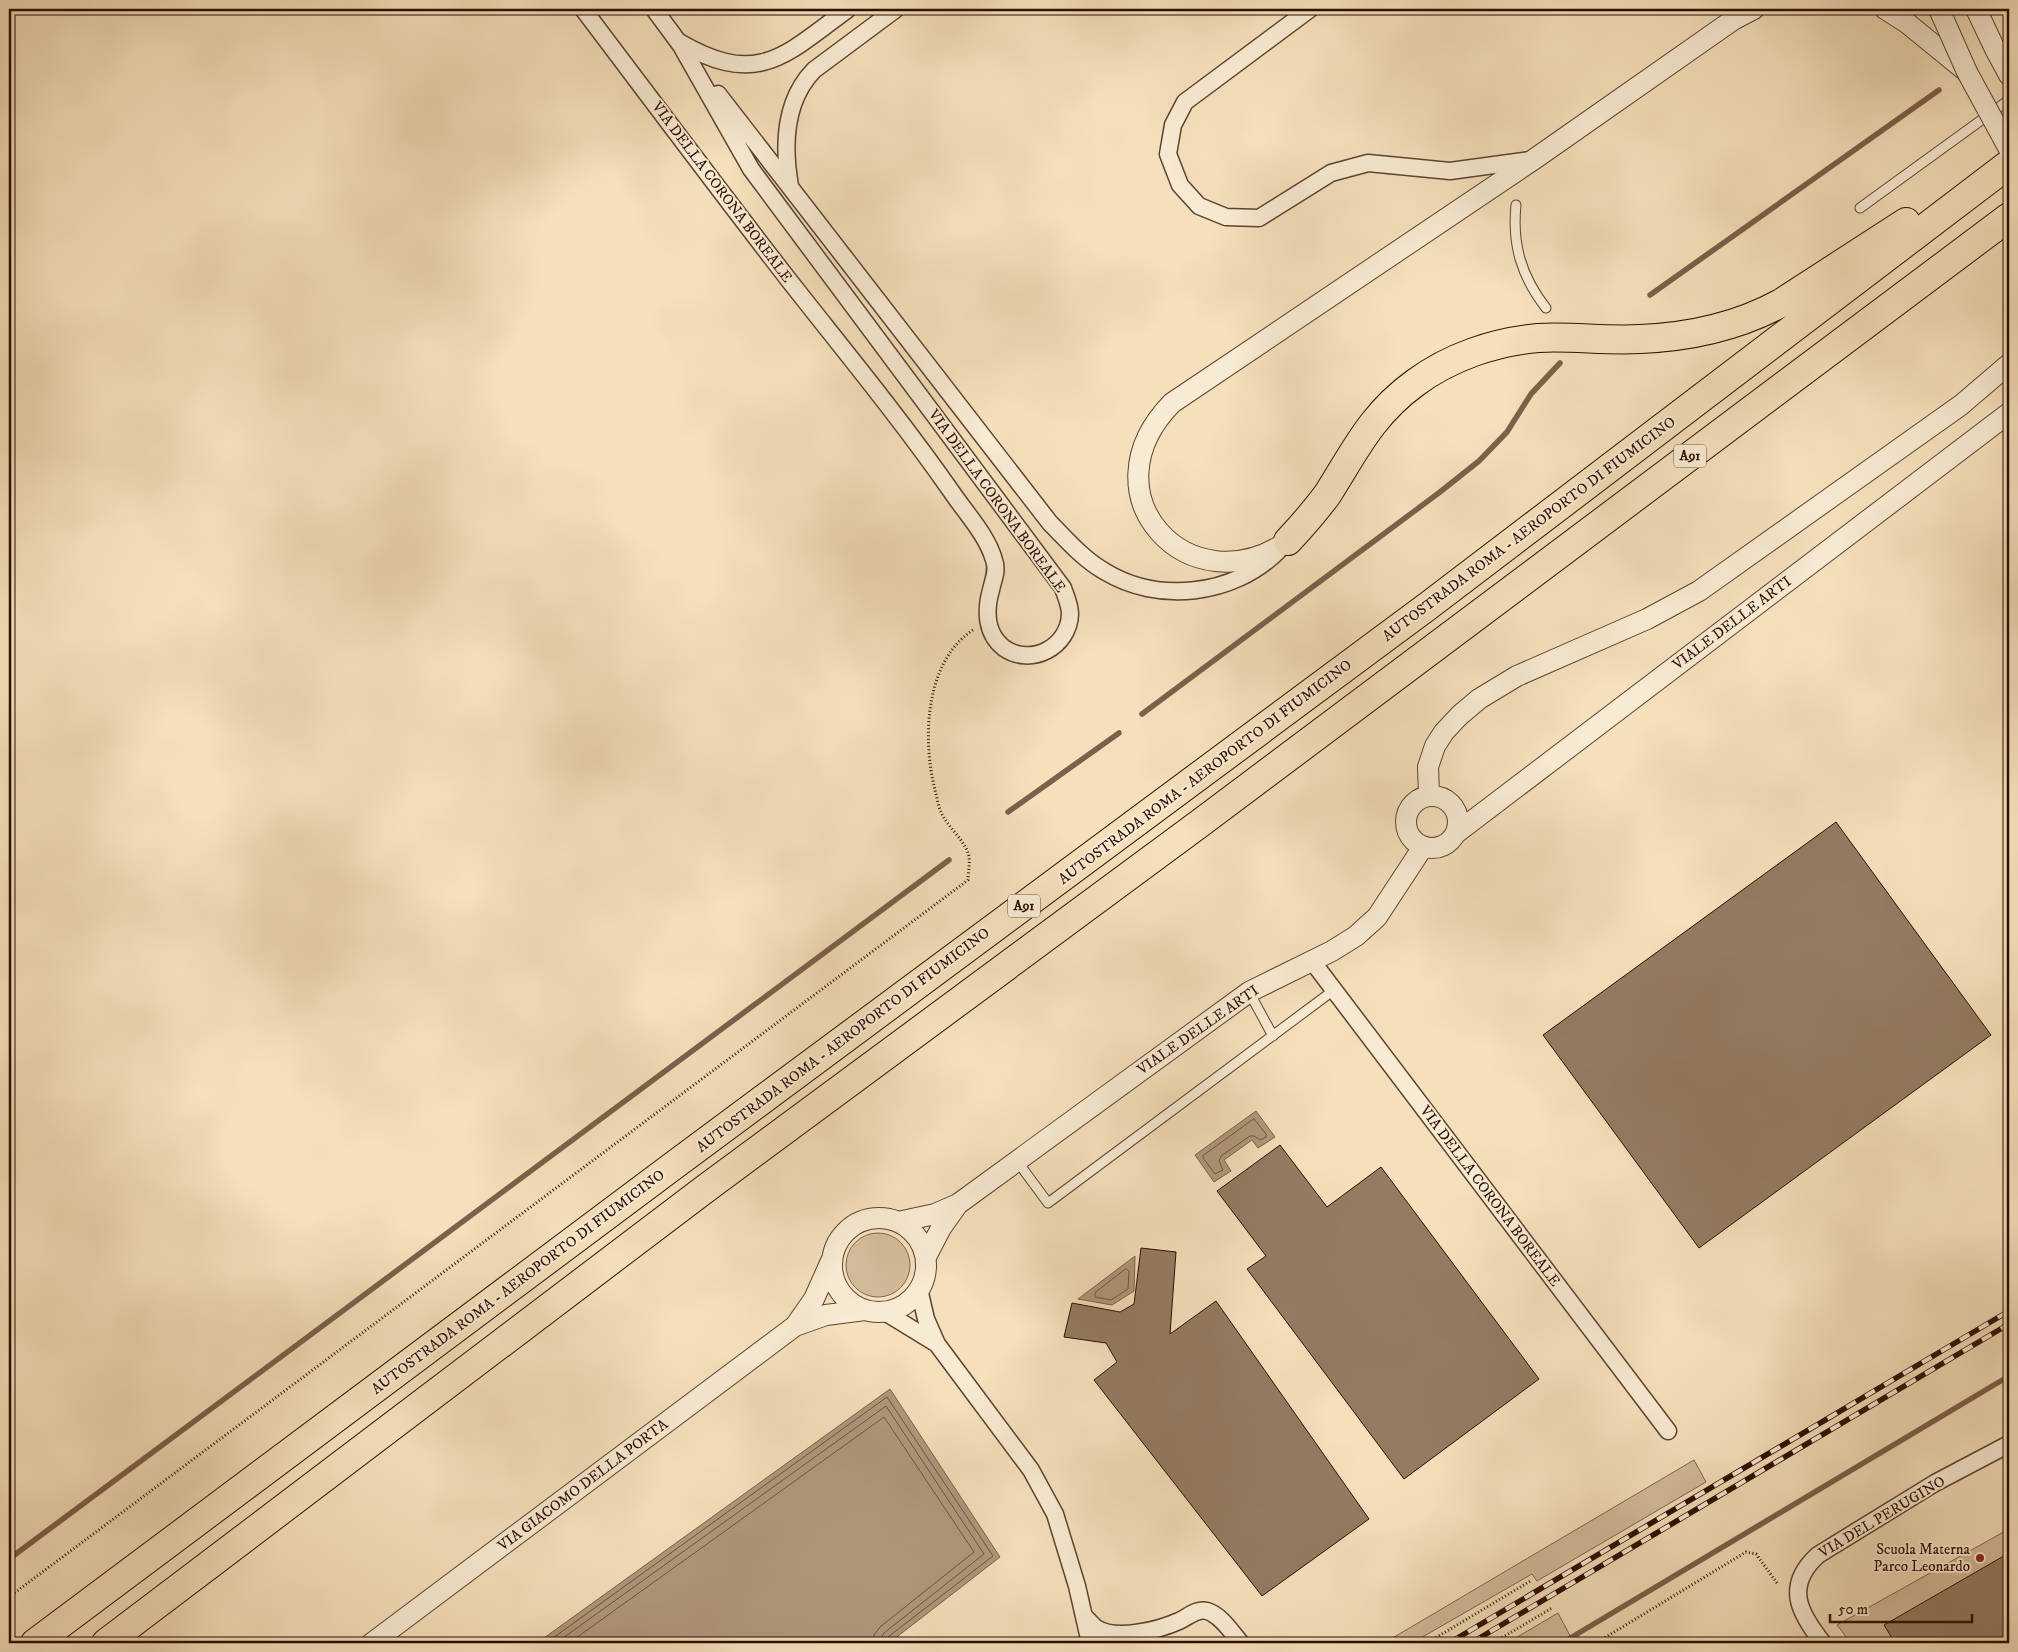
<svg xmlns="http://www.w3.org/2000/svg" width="2018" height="1652" font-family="'IM FELL DW Pica',serif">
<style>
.green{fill:#d3bc9c;stroke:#7f644f}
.water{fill:#b0987c;stroke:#7b604b}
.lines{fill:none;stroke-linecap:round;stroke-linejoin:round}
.shore{stroke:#6e523f;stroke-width:1}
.stream{stroke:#7b604b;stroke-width:5.5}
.building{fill:#947b62;stroke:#2b0d02}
.service-casing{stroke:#5e4230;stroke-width:11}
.minor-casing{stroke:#5e4230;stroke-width:19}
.tertiary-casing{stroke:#5e4230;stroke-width:22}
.motorway-casing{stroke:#2b0d02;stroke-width:30}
.path{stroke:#2b0d02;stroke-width:3;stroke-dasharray:1 2.5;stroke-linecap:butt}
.service{stroke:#f8ebd3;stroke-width:9}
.minor{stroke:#f8ebd3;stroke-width:16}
.tertiary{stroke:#f8ebd3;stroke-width:20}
.motorway{stroke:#f5e0bb;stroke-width:28}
.rail-casing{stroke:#2b0d02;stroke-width:5.5}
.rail{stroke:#f8ebd3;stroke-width:4;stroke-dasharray:11;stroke-linecap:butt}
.tertiary-bridge-casing{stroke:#5e4230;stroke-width:22;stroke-linecap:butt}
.tertiary-bridge{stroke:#f8ebd3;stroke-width:20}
.poi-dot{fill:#8f2418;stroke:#f8ebd3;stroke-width:2}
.labels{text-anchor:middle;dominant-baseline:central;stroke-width:4;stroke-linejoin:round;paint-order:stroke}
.shield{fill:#f8ebd3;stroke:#685041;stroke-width:1}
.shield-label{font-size:14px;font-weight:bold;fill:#2b0d02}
.street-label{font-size:15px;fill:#2b0d02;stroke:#f8ebd3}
.poi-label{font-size:15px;fill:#2b0d02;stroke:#f8ebd3;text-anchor:end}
</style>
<rect width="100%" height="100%" fill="#f5e0bb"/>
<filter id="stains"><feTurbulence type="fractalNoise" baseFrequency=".004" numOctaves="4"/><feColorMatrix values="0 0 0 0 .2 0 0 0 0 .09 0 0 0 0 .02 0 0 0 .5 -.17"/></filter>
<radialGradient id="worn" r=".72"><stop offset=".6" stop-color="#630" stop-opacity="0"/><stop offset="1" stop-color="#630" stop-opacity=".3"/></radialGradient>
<path class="green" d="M846 1265a32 32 0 1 1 64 0a32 32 0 1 1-64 0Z
M1694,1460l12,22 -169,99 -5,-7 -120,69h-28z
M2009,1529v114h-158l-14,-18z
M1558,1613l16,30h-67z"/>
<path class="water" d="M1256,1111l19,26 -17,11 -6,-8 -28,20 7,11 -17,11 -19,-27z
M1135,1256l-1,35 -22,14 -34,-6z
M890,1389l110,168 -111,86h-352z"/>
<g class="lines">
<path class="shore" d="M1254,1119l12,15v3l-6,3 -6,-4h-4l-29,20 -2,5 4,9 -8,4 -12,-16v-2z
M1126,1269l3,2 -1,18 -17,11 -16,-3v-4z
M546,1643l341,-246 106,159 -105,81 -2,6
M556,1643l330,-237 98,148 -100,79 -3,5 -1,5
M569,1643l315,-226 90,135 -94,75 -6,8 -1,8"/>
<path class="stream" d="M1650,295l289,-205
M1142,714l298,-222 39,-31 28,-29 24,-38 29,-31
M1008,812l111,-79
M9,1559l940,-699
M1562,1643l447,-267"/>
</g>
<path class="building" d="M1836,822l155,213 -292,213 -156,-213z
M1280,1145l47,62 54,-40 158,212 -135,100 -157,-210 19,-13 -49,-65z
M1141,1248l35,4 -6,82 46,-33 153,218 -107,77 -168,-216 23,-18 -11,-19 -42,-6 8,-34 48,9 14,-8z
M2009,1553v90h-114l-11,-18z"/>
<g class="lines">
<g class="service-casing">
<path id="service" d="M1516,205c-4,39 5,71 30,103
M1860,208l149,-108
M1249,992l24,44
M1017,1161l31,42 286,-213"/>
</g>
<g class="minor-casing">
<path id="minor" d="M583,9c68,90 136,181 205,270 55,70 112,139 163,212 14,21 36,44 43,69 4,11 -1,20 -3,30 -6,21 -5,44 13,58 27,19 65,-1 66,-34 0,-9 -4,-17 -7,-26l-312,-419 -72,-127
M654,9l31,42
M1310,9l-125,93 -12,23 -5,29 12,31 19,21 27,11 33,1 72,-45 37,-10 82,8 81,-11
M679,42c79,46 105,14 169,-33
M718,94l332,429c17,17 33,36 54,48 54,33 129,25 174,-20
M790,186c-7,-40 -6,-85 24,-116l82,-61
M1312,961l356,470
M919,1289l7,30 11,25 94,126 24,44 22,72 13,57
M883,1311l54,33
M1085,1617c3,3 7,8 11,11 20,13 63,2 83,-7 9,-4 18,-13 28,-10 14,4 25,22 34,32
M1823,1643c-24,-30 -39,-57 -5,-88l117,-72 74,-39"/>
</g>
<g class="tertiary-casing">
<path id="tertiary" d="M1885,9l22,14 60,49
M1976,9l19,40 14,26
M1288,541c-98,68 -206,-46 -116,-138l361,-243 200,-140 21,-11
M1429,795l-1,-28 7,-21 9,-14 16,-17 19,-16 38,-23 130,-57 52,-28 262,-186 48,-41
M1406 822a26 26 0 1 1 52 0a26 26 0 1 1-52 0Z
M1455,834l554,-421
M832 1265a47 47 0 1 1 94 0a47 47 0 1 1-94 0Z
M898,1222l37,-8 23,-10 291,-212 83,-41 24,-15 21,-19 46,-70
M926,1257l15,-29 17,-24
M795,1326l19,-27 17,-38
M372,1643l423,-317 31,-11 39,-5"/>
</g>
<g class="motorway-casing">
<path id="motorway" d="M1288,541c14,-15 27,-30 39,-46 28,-44 44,-80 88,-112 35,-26 79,-41 123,-45 33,-2 68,3 102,1 49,-2 97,-12 141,-36l125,-81
M35,1643l638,-477 755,-560 581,-442
M106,1643l599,-454 494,-365 810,-607"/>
</g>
<path class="path" d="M9,1597l959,-717c0,-8 3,-20 0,-27 -4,-13 -21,-27 -27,-41 -3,-6 -4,-15 -6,-22 -13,-51 -10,-129 38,-160
M1427,1643l105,-63
M1493,1643l59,-35
M1596,1643l150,-91 10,2 21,29"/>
<use href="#service" class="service"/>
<use href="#minor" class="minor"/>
<use href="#tertiary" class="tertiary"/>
<use href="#motorway" class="motorway"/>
<g class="rail-casing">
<path id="rail" d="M1449,1643l560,-332
M1471,1643l538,-319"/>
</g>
<use href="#rail" class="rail"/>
<g class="tertiary-bridge-casing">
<path id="tertiary-bridge" d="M1939,9l28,63 42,77"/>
</g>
<use href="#tertiary-bridge" class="tertiary-bridge"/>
</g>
<circle class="poi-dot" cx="1980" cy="1558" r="5"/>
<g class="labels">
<g class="shield">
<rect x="1674" y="444.5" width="32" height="23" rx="4"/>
<rect x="1008" y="894.5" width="32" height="23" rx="4"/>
</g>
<g class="shield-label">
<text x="1690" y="456">A91</text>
<text x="1024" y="906">A91</text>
</g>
<g class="street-label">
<text transform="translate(722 192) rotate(53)">VIA DELLA CORONA BOREALE</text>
<text transform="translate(997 501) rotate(54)">VIA DELLA CORONA BOREALE</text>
<text transform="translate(1529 529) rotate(-37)">AUTOSTRADA ROMA - AEROPORTO DI FIUMICINO</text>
<text transform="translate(1732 623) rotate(-37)">VIALE DELLE ARTI</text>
<text transform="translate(1205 772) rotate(-37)">AUTOSTRADA ROMA - AEROPORTO DI FIUMICINO</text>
<text transform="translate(1198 1030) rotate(-35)">VIALE DELLE ARTI</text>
<text transform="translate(843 1040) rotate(-37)">AUTOSTRADA ROMA - AEROPORTO DI FIUMICINO</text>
<text transform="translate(1490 1196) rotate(53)">VIA DELLA CORONA BOREALE</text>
<text transform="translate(518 1282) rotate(-37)">AUTOSTRADA ROMA - AEROPORTO DI FIUMICINO</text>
<text transform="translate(583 1485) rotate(-37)">VIA GIACOMO DELLA PORTA</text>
<text transform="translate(1882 1517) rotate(-31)">VIA DEL PERUGINO</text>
</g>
<g class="poi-label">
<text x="1970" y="1549">Scuola Materna<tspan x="1970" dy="17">Parco Leonardo</tspan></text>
</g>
</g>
<rect width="2018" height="1652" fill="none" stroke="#f5e0bb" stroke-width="30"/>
<rect x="10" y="10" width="1998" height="1632" fill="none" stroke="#2b0d02" stroke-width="2.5"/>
<rect x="15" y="15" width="1988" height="1622" fill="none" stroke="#2b0d02"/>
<path d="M1830 1614v8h142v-8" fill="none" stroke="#2b0d02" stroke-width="2.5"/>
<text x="1838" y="1614" font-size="15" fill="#2b0d02" stroke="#f8ebd3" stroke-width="4" paint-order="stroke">50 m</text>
<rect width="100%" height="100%" filter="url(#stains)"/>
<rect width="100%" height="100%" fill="url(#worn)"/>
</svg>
